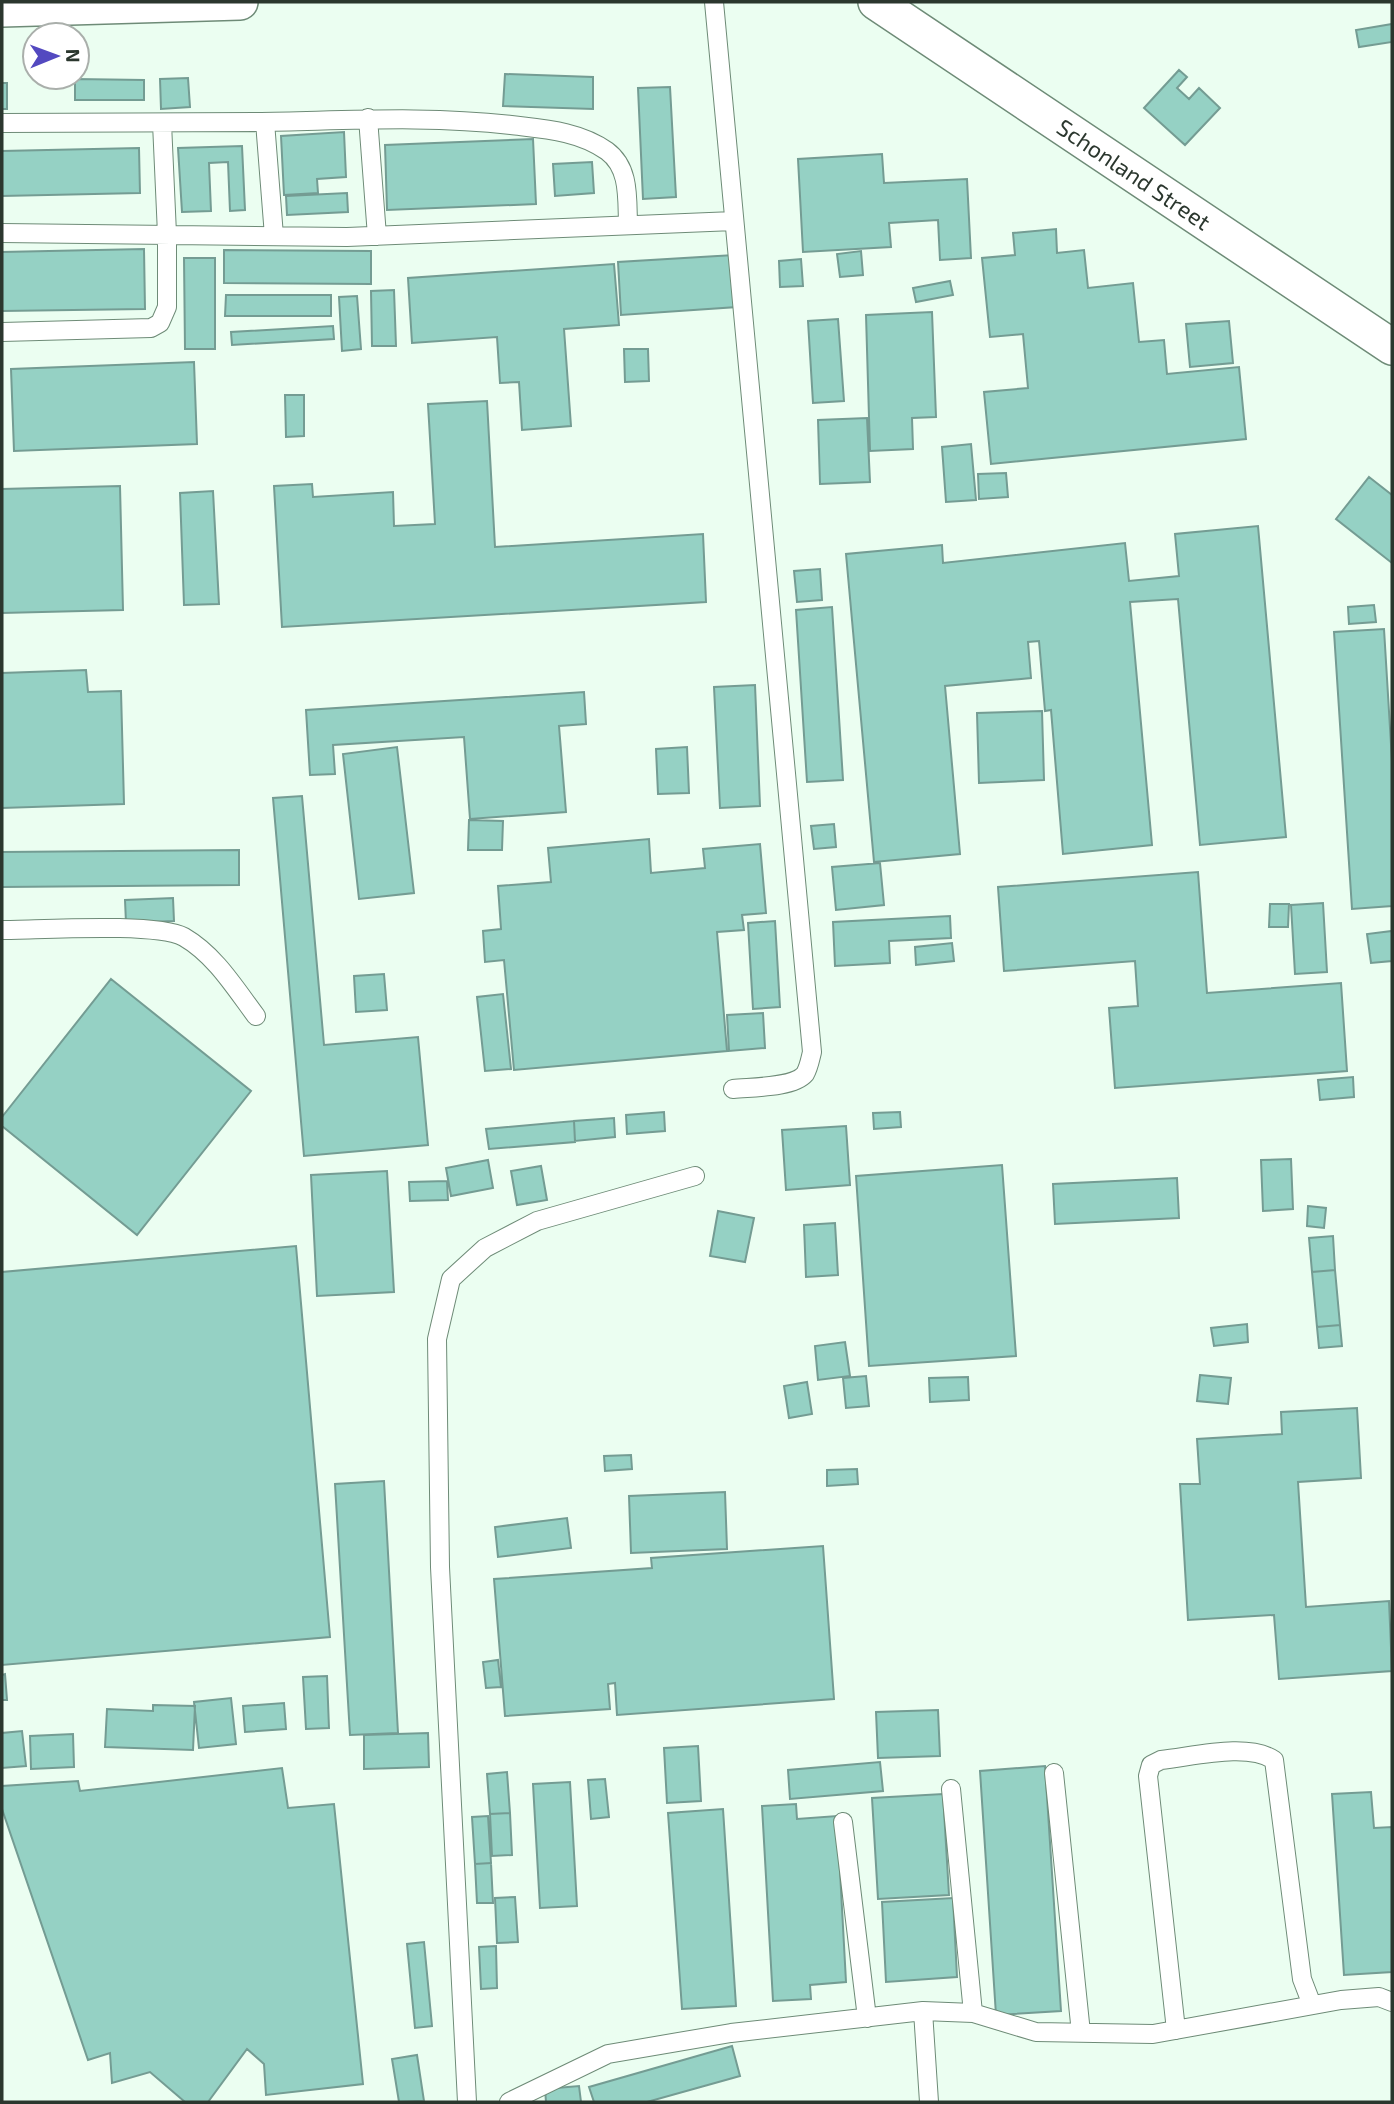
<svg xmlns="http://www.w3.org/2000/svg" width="1394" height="2104" font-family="'Exo 2',sans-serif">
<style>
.building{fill:#95d1c4;stroke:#749c93;stroke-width:2}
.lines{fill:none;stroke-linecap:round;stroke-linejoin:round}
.lane-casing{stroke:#6e8b77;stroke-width:20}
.street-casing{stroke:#6e8b77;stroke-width:38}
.lane{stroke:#fff;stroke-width:18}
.street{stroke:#fff;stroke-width:35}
.labels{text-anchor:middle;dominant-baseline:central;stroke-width:5;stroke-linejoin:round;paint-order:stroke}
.street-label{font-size:23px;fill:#2b372e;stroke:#fff}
</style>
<rect width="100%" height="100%" fill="#ebfef1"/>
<path class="building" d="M1392,24v18l-33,5 -3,-17z
M1179,70l8,7 -10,11 12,11 10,-11 21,20 -35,37 -41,-37z
M505,74l88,3v32l-90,-3z
M188,78l2,29 -29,2 -1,-30z
M75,79l69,1v20h-69z
M2,83h5v26h-5z
M670,87l6,110 -33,2 -5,-111z
M344,132l2,45 -29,2 1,14 -34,2 -3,-59z
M533,139l3,65 -149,6 -2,-65z
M242,146l3,64 -15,1 -2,-49 -19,1 2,48 -29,1 -4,-64z
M139,148l1,45 -138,3v-45z
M882,154l2,29 83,-4 4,79 -31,2 -2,-40 -49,3 2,24 -88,5 -5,-93z
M592,162l2,31 -39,3 -2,-32z
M347,193l1,19 -61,3 -1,-19z
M1056,229l1,24 27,-3 4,38 45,-5 6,59 25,-2 3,34 72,-7 7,72 -255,25 -7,-72 44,-4 -5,-54 -33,3 -8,-79 33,-3 -2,-22z
M144,249l1,60 -143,2v-59z
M224,250l147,1v33l-147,-1z
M861,251l2,24 -23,2 -3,-23z
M734,255l3,52 -116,8 -3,-53z
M184,258h31v91h-30z
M801,259l2,27 -23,1 -1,-26z
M614,264l5,61 -55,4 7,97 -49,4 -3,-48 -19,1 -3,-46 -85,6 -4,-65z
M950,281l3,14 -37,7 -3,-14z
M394,290l2,56h-24l-1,-55z
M226,295h105v21h-106z
M357,296l4,53 -19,2 -3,-54z
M932,312l4,105 -24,1 1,31 -43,2 -4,-136z
M838,319l6,82 -31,2 -5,-82z
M1229,321l4,42 -43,4 -4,-43z
M333,326l1,13 -102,6 -1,-13z
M624,349h24l1,32 -24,1z
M194,362l3,82 -183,7 -3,-82z
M285,395h19v41l-18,1z
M487,401l8,146 208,-13 3,68 -424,25 -8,-141 38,-2 1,13 80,-5 1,34 41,-2 -7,-120z
M867,418l3,64 -50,2 -2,-64z
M971,444l5,56 -30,2 -4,-55z
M1006,473l2,24 -29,2 -1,-25z
M1369,477l23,18v68l-56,-44z
M120,486l3,124 -121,3v-124z
M213,491l6,113 -35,1 -4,-112z
M1258,526l28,311 -86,8 -22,-246 -48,3 22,243 -89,9 -12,-144 -6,1 -6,-70 -11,1 3,36 -86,8 15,168 -86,8 -28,-308 96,-9 1,18 182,-20 4,38 50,-5 -4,-42z
M820,569l2,31 -25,2 -3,-31z
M1374,605l2,17 -27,2 -1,-17z
M832,607l11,173 -36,2 -11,-172z
M1384,629l8,132v145l-40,3 -18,-277z
M86,670l2,22 33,-1 3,113 -122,4v-135z
M755,685l5,121 -40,2 -6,-121z
M584,692l2,32 -27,2 7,86 -96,7 -6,-82 -131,8 2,29 -25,1 -4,-65z
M1042,711l2,69 -65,3 -2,-70z
M397,747l17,146 -55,6 -16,-145z
M687,747l2,46 -31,1 -2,-45z
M302,796l22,249 94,-8 10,108 -124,11 -31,-358z
M469,820l34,1 -1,29h-34z
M834,824l2,23 -22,2 -3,-23z
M649,839l2,34 54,-5 -2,-19 57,-5 6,69 -24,2 2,15 -27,2 10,119 -213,19 -10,-110 -19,2 -2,-31 18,-2 -3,-43 53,-4 -3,-34z
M239,850v35l-237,2v-35z
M880,863l4,42 -48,5 -4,-43z
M1198,872l9,121 134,-10 6,88 -232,17 -6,-80 29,-2 -3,-45 -131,10 -6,-84z
M173,898l1,23 -48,2 -1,-23z
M1323,903l4,69 -32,2 -4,-69z
M1270,904h19l-1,23h-19z
M950,916l1,22 -62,3 1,22 -55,3 -2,-44z
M775,921l5,86 -27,2 -5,-86z
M1392,931v30l-21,2 -4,-29z
M952,943l2,18 -38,4 -1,-18z
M384,974l3,36 -31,2 -2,-36z
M111,979l140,112 -114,144 -135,-109v-9z
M503,994l8,75 -26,2 -8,-74z
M763,1013l2,35 -36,3 -2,-36z
M1353,1077l1,20 -34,3 -2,-20z
M664,1112l1,19 -38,3 -1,-19z
M900,1112l1,15 -27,2 -1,-16z
M614,1118l1,19 -40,4 -1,-20z
M574,1121l1,21 -86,7 -3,-20z
M846,1126l4,59 -64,5 -4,-60z
M1291,1159l2,50 -30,2 -2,-51z
M488,1160l5,28 -42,8 -5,-28z
M1002,1165l14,191 -147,10 -13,-190z
M541,1166l6,34 -30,5 -6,-34z
M387,1171l7,121 -77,4 -6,-121z
M1177,1178l2,40 -124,6 -2,-40z
M447,1181l1,19 -38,1 -1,-19z
M1308,1206l18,2 -2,20 -17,-2z
M718,1211l36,7 -9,44 -35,-6z
M835,1223l3,52 -32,2 -2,-52z
M1333,1236l2,34 -23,2 -3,-34z
M296,1246l34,391 -328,28v-393z
M1335,1270l5,55 -23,2 -5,-55z
M1247,1324l1,18 -34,4 -3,-18z
M1340,1325l2,21 -23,2 -2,-21z
M845,1342l5,34 -32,4 -3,-34z
M1200,1375l31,3 -3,26 -31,-3z
M866,1376l3,30 -23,2 -3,-30z
M968,1377l1,23 -39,2 -1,-24z
M807,1382l5,32 -23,4 -5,-32z
M1357,1408l4,70 -63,4 8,125 83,-6 3,70 -113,8 -5,-64 -86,5 -8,-136h20l-3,-45 85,-5 -1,-22z
M631,1455l1,14 -27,2 -1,-15z
M857,1469l1,15 -31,2v-16z
M384,1481l14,252 -48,2 -15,-251z
M725,1492l2,57 -96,4 -2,-57z
M567,1518l4,30 -73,9 -3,-30z
M823,1546l11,153 -217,16 -2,-32 -7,1 2,25 -105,7 -11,-137 158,-11 -1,-10z
M498,1660l3,27 -15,1 -3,-26z
M5,1674l2,26h-5v-25z
M327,1676l2,52 -23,1 -3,-52z
M231,1698l5,46 -37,4 -5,-46z
M284,1703l2,26 -41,3 -2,-26z
M153,1705l42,1 -2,44 -88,-3 2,-38 46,2z
M938,1710l2,46 -62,2 -2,-46z
M22,1731l4,35 -24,2v-35z
M428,1733l1,34 -65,2v-34z
M73,1734l1,33 -43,2 -1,-33z
M698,1746l3,55 -34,2 -3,-55z
M880,1762l3,29 -93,8 -2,-29z
M1045,1766l16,245 -65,4 -16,-244z
M282,1768l6,40 46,-4 29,280 -97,11 -2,-31 -17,-15 -39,53h-23l-35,-30 -38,11 -2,-30 -22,7 -86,-251v-23l76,-5 2,10z
M507,1772l3,41 -20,1 -3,-40z
M605,1779l4,38 -18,2 -3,-39z
M570,1782l7,124 -37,2 -7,-124z
M1371,1792l3,36 18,-1v145l-48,3 -12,-181z
M943,1794l6,101 -71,4 -6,-101z
M796,1804l1,15 40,-3 9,166 -36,3 1,14 -38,2 -11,-195z
M723,1809l13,197 -54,3 -14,-196z
M510,1813l2,42 -20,1 -2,-42z
M488,1816l3,47 -16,1 -3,-47z
M491,1863l2,40h-16l-2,-39z
M515,1897l3,45 -21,1 -2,-45z
M953,1898l4,79 -71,5 -4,-80z
M424,1942l8,84 -17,2 -8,-84z
M496,1946l1,42 -16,1 -2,-42z
M732,2046l8,30 -93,26h-53l-5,-15z
M417,2055l7,46 -25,1 -7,-43z
M579,2086l2,16h-35l-1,-13z"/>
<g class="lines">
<g class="lane-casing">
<path id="lane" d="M714,2l98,1050c-2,8 -3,15 -7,22 -12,14 -54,13 -72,15
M368,118l9,118
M265,122l9,114
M2,123c85,0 170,0 254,-1 85,-1 170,-7 255,3 33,4 68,6 96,26 23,17 20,47 21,73
M2,233l345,4 387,-16
M2,332l149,-4 9,-5 7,-16v-73l-5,-111
M2,930c37,0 153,-8 182,7 31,18 51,51 72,79
M1054,1773l27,260
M951,1789l22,224
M843,1822l24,196
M923,2011l6,91
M1176,2030l-28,-254 3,-11 10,-5c31,-3 86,-18 113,0l28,219 10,26
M467,2102l-27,-535 -3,-228 14,-60 34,-31 52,-27 158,-45
M509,2102l99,-48 123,-21 192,-22 50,2 63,19 117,2 188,-34 38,-3 13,5"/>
</g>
<g class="street-casing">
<path id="street" d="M876,2l516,345
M2,9l238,-7"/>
</g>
<use href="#lane" class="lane"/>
<use href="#street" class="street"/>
</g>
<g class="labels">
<g class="street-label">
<text transform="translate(1134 174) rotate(34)">Schonland Street</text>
</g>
</g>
<rect width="1394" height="2104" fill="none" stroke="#2b372e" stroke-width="7"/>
<g transform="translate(56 56) rotate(89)"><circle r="33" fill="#ffffff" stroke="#aaafab" stroke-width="2"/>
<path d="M0-5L12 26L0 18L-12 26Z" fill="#5349c0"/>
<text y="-10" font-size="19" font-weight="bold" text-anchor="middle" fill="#2b372e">N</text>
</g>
</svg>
